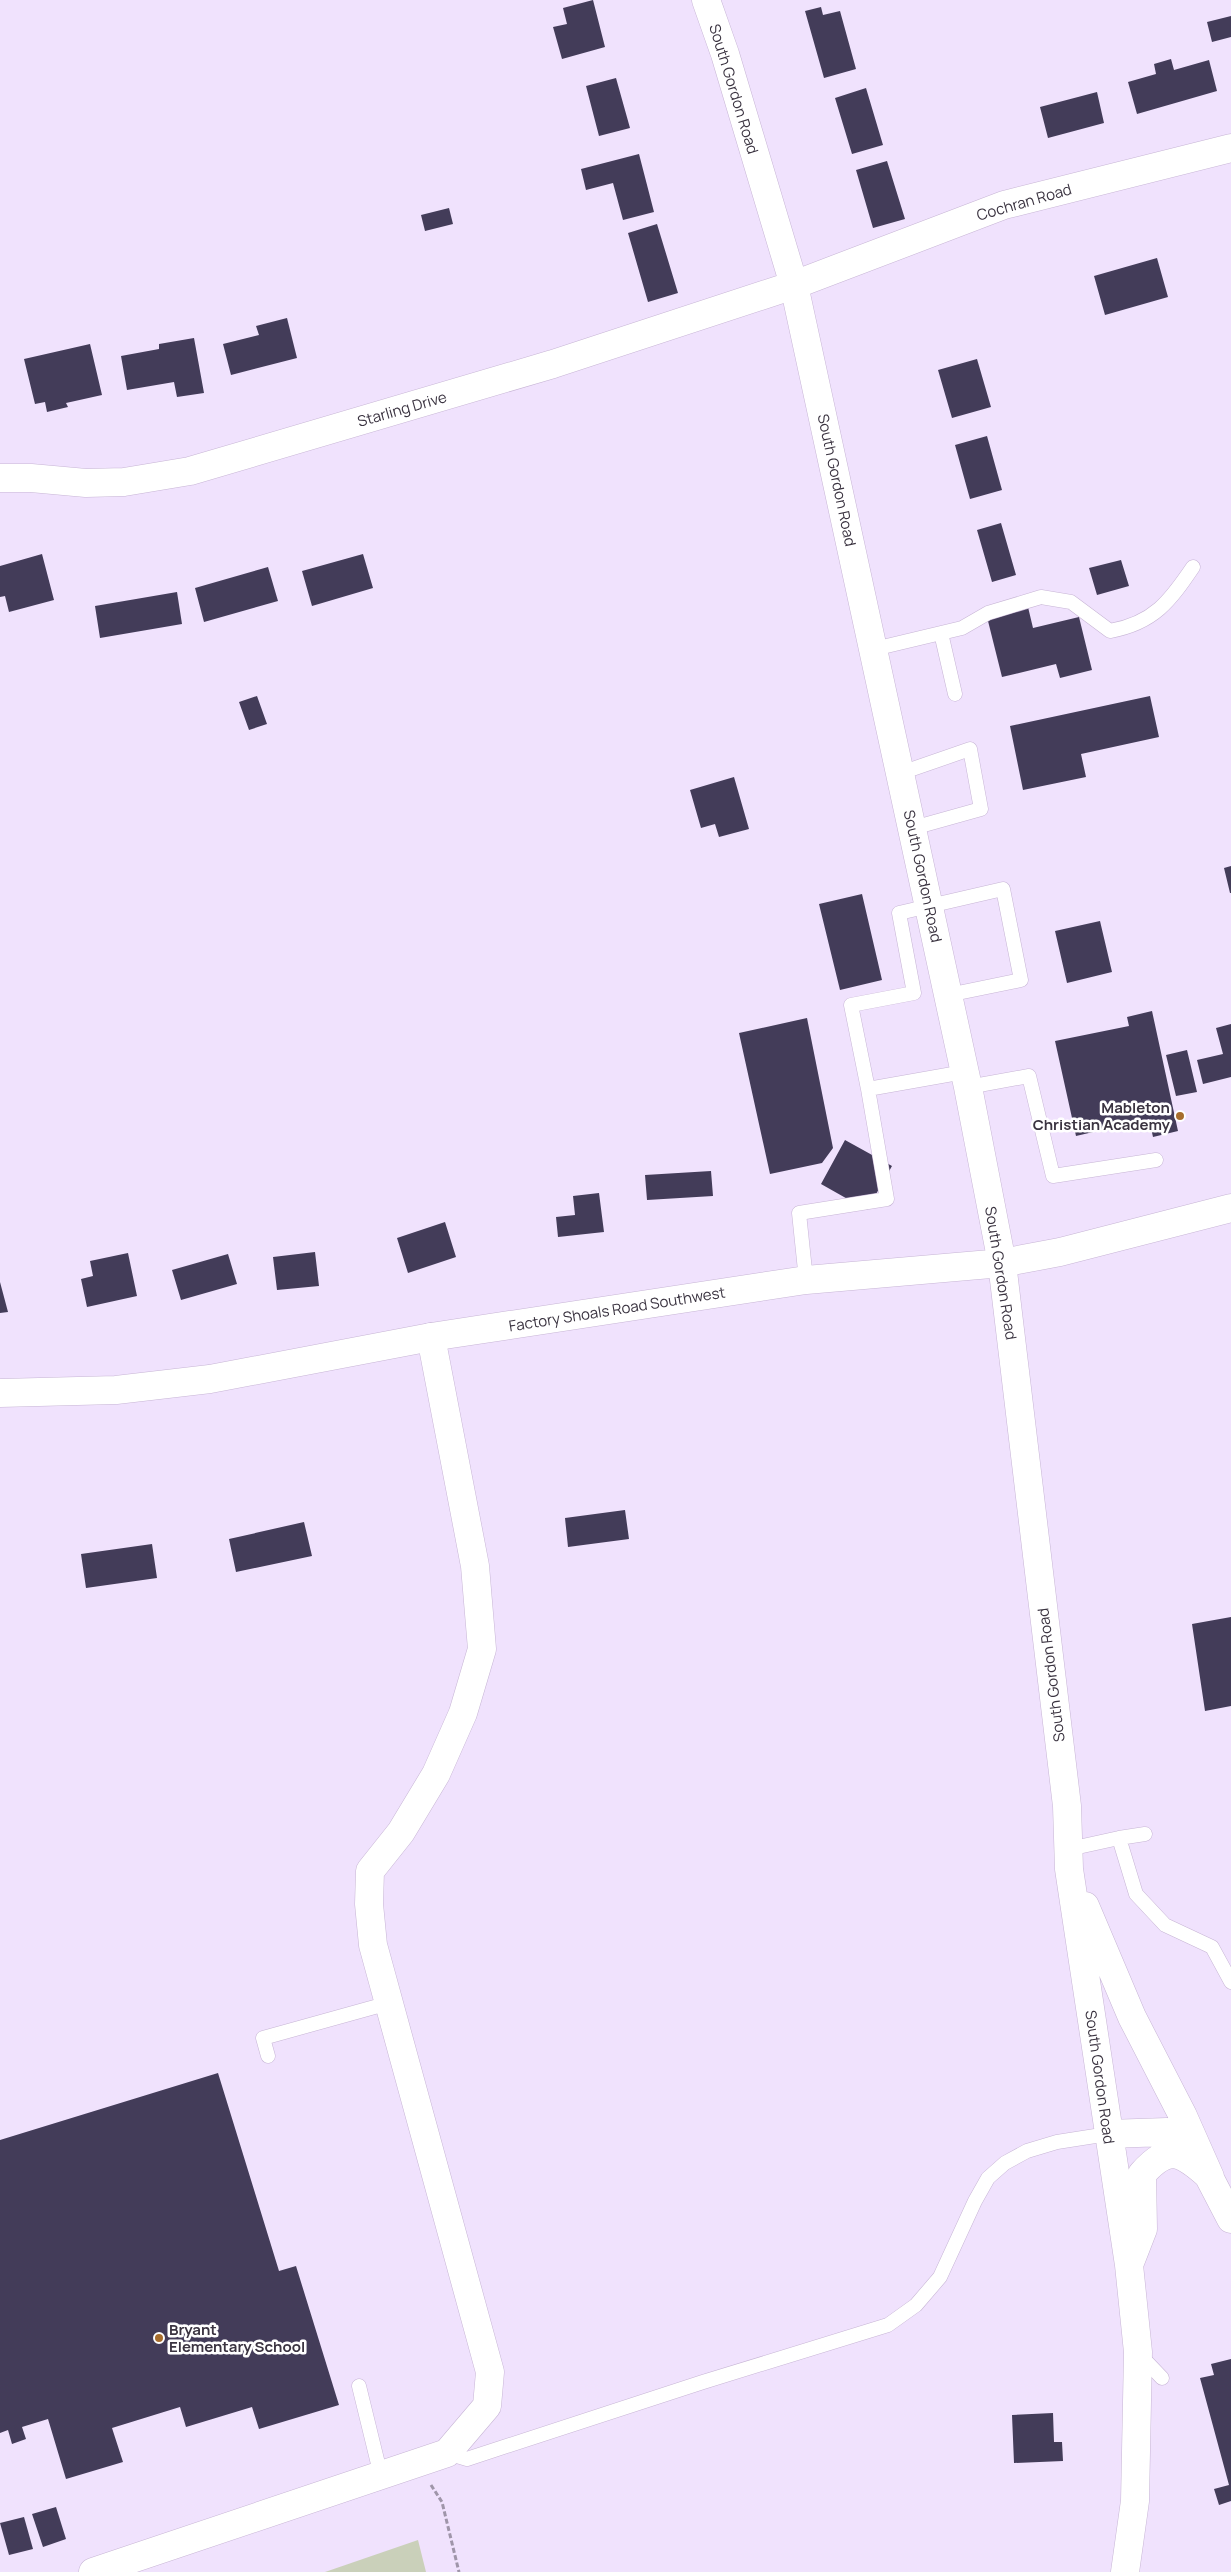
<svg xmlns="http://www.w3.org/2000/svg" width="1231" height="2572" font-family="Manrope,sans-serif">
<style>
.green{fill:#cad0ba}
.building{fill:#433c59}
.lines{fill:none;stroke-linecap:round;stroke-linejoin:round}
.lane-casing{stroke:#c7b5d5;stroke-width:15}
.street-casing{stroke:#c7b5d5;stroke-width:29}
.secondary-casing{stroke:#c7b5d5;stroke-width:29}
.path{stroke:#9f95a9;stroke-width:3;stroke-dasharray:5 2.5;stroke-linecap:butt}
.lane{stroke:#fff;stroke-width:14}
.street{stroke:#fff;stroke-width:28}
.secondary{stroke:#fff;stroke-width:28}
.poi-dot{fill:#a76d2d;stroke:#fff;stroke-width:2}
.labels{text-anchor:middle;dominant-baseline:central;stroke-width:5;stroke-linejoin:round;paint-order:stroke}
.street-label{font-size:15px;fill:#3b3441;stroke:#fff}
.poi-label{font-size:15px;font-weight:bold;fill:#3b3441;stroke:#fff;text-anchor:end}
</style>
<rect width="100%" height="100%" fill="#f0e2fd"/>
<path class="green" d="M418,2540l8,32h-101z"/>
<path class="building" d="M593,0l12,47 -43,12 -9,-32 14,-3 -4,-16z
M821,7l2,8 17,-4 16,58 -32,9 -19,-67z
M1231,16v21l-19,5 -5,-20z
M1171,59l3,11 35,-10 8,31 -80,23 -9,-32 28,-8 -2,-10z
M616,78l14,50 -31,8 -13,-50z
M866,88l17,57 -31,9 -17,-56z
M1097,92l7,31 -56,15 -8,-31z
M639,154l15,58 -31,8 -10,-37 -27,7 -5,-21z
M887,161l18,58 -32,9 -17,-58z
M449,208l4,16 -28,7 -4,-16z
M657,224l21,69 -30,9 -20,-69z
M1157,258l11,39 -63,18 -11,-39z
M287,318l10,40 -66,17 -8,-31 36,-9 -3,-9z
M194,338l10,55 -27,4 -3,-15 -47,8 -6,-34 38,-7v-5z
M90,344l12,51 -36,8 2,4 -21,5 -2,-10 -10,2 -11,-45z
M977,359l14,48 -39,11 -14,-48z
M987,436l15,54 -32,9 -15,-54z
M1001,523l15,52 -24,7 -15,-52z
M42,554l12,46 -45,12 -4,-16 -5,1v-31z
M363,554l10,34 -61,18 -10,-35z
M1121,560l8,26 -32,9 -8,-27z
M268,567l10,34 -74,21 -9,-34z
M177,592l5,32 -82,14 -5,-32z
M1028,607l5,21 46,-11 13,53 -32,8 -4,-14 -54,13 -15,-60z
M257,696l10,28 -18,6 -10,-28z
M1150,696l9,41 -78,17 5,23 -63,13 -13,-64z
M734,777l15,52 -30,8 -4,-13 -14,4 -11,-38z
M1231,866v27h-1l-6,-25z
M862,894l20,86 -42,10 -21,-86z
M1100,921l12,51 -45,11 -12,-52z
M1152,1011l26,120 -25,6 -4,-18 -73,17 -21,-95 74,-15 -2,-9z
M807,1018l26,130 -11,15 -52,11 -31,-141z
M1231,1024v53l-28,7 -6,-24 26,-6 -7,-26z
M1187,1050l10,42 -21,4 -10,-41z
M845,1140l47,26 -25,44 -46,-26z
M711,1171l2,25 -66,4 -2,-25z
M599,1193l5,39 -46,5 -2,-20 19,-2 -2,-19z
M445,1222l11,35 -48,16 -11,-35z
M315,1252l4,34 -42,4 -4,-33z
M128,1253l9,43 -50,11 -6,-28 12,-3 -3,-15z
M228,1254l9,30 -56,16 -9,-30z
M0,1282l8,30 -8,1z
M625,1510l4,29 -61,8 -3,-29z
M304,1522l8,34 -76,16 -7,-33z
M152,1544l5,34 -71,10 -5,-34z
M1231,1617v89l-26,5 -13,-87z
M218,2073l61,198 17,-5 43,139 -80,24 -7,-22 -66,20 -6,-20 -68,21 11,34 -57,17 -18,-60 -26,8 4,12 -14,5 -4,-14 -8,3v-293z
M1231,2359v142l-12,4 -5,-16 15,-4 -29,-107 14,-3 -3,-11z
M1053,2413l1,29h8l1,19 -49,2 -2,-48z
M56,2507l10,32 -23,8 -11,-33z
M24,2517l9,32 -24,6 -9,-32z"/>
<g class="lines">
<g class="lane-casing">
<path id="lane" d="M941,633l14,61
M874,649l88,-21 26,-15 53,-16 30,5 39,29c44,-8 60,-30 83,-64
M901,773l69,-24 11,60 -68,19
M948,995l73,-15 -18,-91 -104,24 15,80 -63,12 17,84 96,-17
M968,1087l61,-11 24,100 103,-16
M806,1280l-7,-67 88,-14 -19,-110
M1145,1834l-26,4 17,56 29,31 47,22 19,35
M1069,1849l50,-11
M268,2056l-5,-18 126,-35
M1140,2355l22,23
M359,2386l22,90
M447,2453l20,6 236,-77 185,-57 28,-20 24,-28 35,-76 13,-23 17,-15 22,-12 30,-9 51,-8"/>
</g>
<g class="street-casing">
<path id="street" d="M0,478h31l55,5 38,-1 66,-11 363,-107 241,-79 210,-80 227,-57
M93,2572l354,-119 40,-47 3,-34 -117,-427 -4,-41 1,-33 31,-39 35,-58 27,-61 19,-64 -7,-83 -44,-229"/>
</g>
<g class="secondary-casing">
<path id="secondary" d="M706,0l19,54 69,231 174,802 34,176 65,543 2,63 60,396 9,87 -3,149 -10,71
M0,1393l116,-3 94,-11 221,-42 375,-57 196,-17 58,-11 171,-44
M1085,1906l47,111 51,99 27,61
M1108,2134l59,-2 17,5 10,11 37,71
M1129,2265l14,-36 -1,-55c27,-30 39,-23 67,2"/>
</g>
<path class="path" d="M431,2485l11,17 17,70"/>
<use href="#lane" class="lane"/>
<use href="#street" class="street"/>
<use href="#secondary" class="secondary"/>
</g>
<g class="poi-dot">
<circle cx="1180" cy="1116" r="5"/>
<circle cx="159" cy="2338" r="5"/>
</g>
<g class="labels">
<g class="street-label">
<text transform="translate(734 89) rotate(73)">South Gordon Road</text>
<text transform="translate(1024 202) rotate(-16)">Cochran Road</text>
<text transform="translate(402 409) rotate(-16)">Starling Drive</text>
<text transform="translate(837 480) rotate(78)">South Gordon Road</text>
<text transform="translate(923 876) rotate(78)">South Gordon Road</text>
<text transform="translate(1001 1273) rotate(81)">South Gordon Road</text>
<text transform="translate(617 1309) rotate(-9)">Factory Shoals Road Southwest</text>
<text transform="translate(1051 1675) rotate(-97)">South Gordon Road</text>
<text transform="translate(1100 2077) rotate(82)">South Gordon Road</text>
</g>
<g class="poi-label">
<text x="1170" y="1107">Mableton<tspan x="1170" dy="17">Christian Academy</tspan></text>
<text x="169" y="2329" text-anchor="start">Bryant<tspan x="169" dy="17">Elementary School</tspan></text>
</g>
</g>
</svg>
